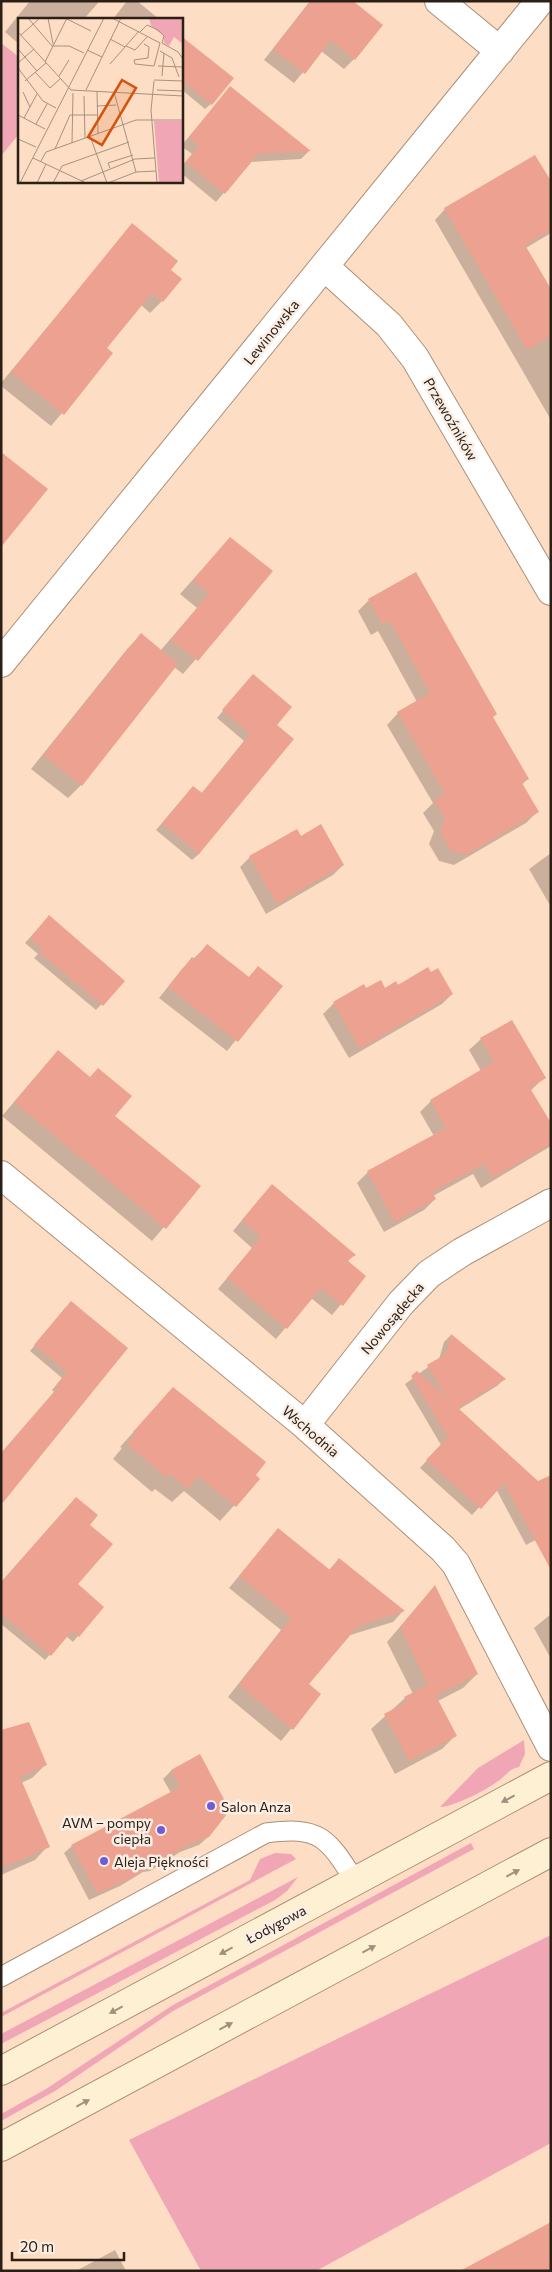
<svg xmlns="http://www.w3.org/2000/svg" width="552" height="2272" font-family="Commissioner,sans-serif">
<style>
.green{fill:#f1a6b6}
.shadow{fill:#0003}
.building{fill:#eda190}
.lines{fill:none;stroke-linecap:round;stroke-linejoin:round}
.lane-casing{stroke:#ad8f78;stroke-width:21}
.street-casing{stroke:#ad8f78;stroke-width:30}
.secondary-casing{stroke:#ad8f78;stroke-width:30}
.lane{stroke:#fff;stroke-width:19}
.street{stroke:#fff;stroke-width:28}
.secondary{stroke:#fdf0d3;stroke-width:28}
.oneway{fill:#9e927e}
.poi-dot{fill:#6e5dd7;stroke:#fbeee4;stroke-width:2}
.labels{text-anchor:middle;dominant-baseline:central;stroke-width:5;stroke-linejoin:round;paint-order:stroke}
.street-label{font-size:14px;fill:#2b2016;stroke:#fbeee4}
.poi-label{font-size:14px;fill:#2b2016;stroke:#fbeee4;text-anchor:start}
.inset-road{fill:none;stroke:#a9917e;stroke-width:1}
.view{fill:#d5530d;fill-opacity:0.15;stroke:#d5530d;stroke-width:2.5}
.inset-edge{fill:none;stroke:#2b2016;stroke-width:2.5}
</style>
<rect width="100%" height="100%" fill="#fdddc4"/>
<path class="green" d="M1,43l18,14v77l-18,22z
M524,1740l1,14 -6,13c-9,2 -11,6 -17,11 -13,11 -46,28 -62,29l38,-39z
M471,1843l3,6 -301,162 -118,80 -54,30v-7l45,-25 127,-84z
M275,1853l16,1 5,5 -295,158v-4l249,-133 10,-21z
M298,1877l-11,14 -12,9 -274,144v-10z
M551,1935v208l-235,128h-115l-72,-131z"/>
<path class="shadow" d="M30,1h66l2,2 -14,16h-65v25l-14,-12z
M127,1h10l22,18h-46z
M310,1h41l3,58 -10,10 -23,-18 -27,32 -30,-23z
M181,37l30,67 -6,5 -24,-20z
M230,88l79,63 -8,8 -51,3 -34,40 -35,-29v-6l11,-13 -11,-8z
M551,183v50l-25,15 25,43v129l-116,-200 10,-11z
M132,225l30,76 -12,12 -9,-8 -36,43 7,6 -61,72 -50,-40v-3z
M230,538l41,34 -88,102 -9,-7 -93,118 -13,13 -37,-29 97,-121 13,-13 19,16 37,-43 -17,-14z
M369,600l123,118 35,61 -5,6 15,27 -11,11 -72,42 -15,-4 -10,-17 5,-13 -11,-18 10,-10 -46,-78 11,-12 19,-11 -39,-71 -7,4 -13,-24z
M246,683l29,43 -76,128 -7,6 -36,-30 37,-43 8,7 43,-53 -27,-23z
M300,838l43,27 -10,10 -67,39 -26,-47 10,-10z
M551,853v54l-22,-38z
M44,922l79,59 -27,29 -62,-52 4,-4 -13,-11z
M208,945l40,33 10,-10 23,18 -54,65 -68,-53 23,-29z
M431,974l21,20 -10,10 -93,54 -26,-44 11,-11 30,-17 2,3h19z
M511,1021l33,57 -14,13 21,34v21l-70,42 -8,-14 -40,22 2,3 -11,11 -40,22 -27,-49 11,-11 66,-36 -14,-24 11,-11 50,-30 -12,-21 12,-11z
M46,1065l153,121 -47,55 -150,-125z
M262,1196l92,59 -7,7 17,15 -32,38 -21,-17 -35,41 -58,-50 34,-41 -19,-17z
M65,1308l61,40 -72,44 -2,-2 10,-12 -32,-27z
M451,1335l53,44 -7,7 -39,24 80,72 13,50 -25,13 -30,-56 -24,26 -52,-47 21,-23 -36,-61 34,-25 5,-17z
M173,1388l85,91 -38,42 -36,-30 -12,11 -17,-13 -3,3 -39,-33 9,-11 -2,-1z
M88,1525l-11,59 25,23 -29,35 -7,-6 -21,24 -44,-36v-41z
M278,1529l51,41 10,-11 64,52 -10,11 -46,14 -40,48 12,11 -38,46 -53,-44 53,-67 -52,-42z
M434,1587l43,87 -14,14 -25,13 18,34 -14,14 -47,25 -24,-45 34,-31 8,-4 -26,-52z
M551,1614v45l-17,-31z
M1,1732l45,32 -14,14 -11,5 27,63 -13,14 -34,15z
M200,1755l8,82 -9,8 -19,7 -30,19 -7,1 -23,14 -31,14 -25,-47 8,-7 99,-53 -8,-14 8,-8z
M115,2250l11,21h-50z"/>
<path class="building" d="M311,1h42l30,24 -28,35 -24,-20 -26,34 -32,-25z
M181,36l53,42 -22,27 -31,-25z
M230,86l81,65 -53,3 -33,40 -39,-32 13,-17 -10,-8z
M535,155l16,26v49l-26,15 26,44v47l-24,14 -83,-142z
M132,223l46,38 -7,9 11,9 -19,23 -11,-9 -45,55 6,5 -49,62 -53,-43z
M1,452l47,37 -47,58z
M230,537l43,34 -75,90 -27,-21 38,-47 -16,-13z
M416,572l81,142 -4,3 36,62 -7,4 17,29 -73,43 -16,-5 -10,-18 5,-13 -11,-19 11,-6 -48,-82 33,-19 -40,-72 -7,4 -15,-26z
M141,633l37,31 -96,122 -39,-31z
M253,674l39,33 -15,18 17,14 -95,115 -37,-31 31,-37 9,7 48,-59 -28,-24z
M321,824l23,41 -67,39 -28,-48 48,-27 4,7z
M49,915l76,66 -22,25 -64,-54 3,-4 -12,-10z
M207,944l42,33 9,-11 25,20 -45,56 -70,-55 24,-30 3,2z
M428,967l3,5 7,-4 15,26 -93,55 -27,-47 31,-18 2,4 15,-8 4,8 11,-7 2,4z
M512,1020l34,58 -16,10 21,35v21l-58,34 -9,-14 -52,28 4,7 -41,23 -28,-51 79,-43 -16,-28 64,-38 -14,-24z
M58,1050l32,27 8,-9 34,28 -17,20 86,70 -35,43 -152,-127z
M272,1184l84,71 -9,5 19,16 -23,30 -22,-18 -34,41 -60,-51 34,-41 -19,-17z
M71,1301l57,47 -127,157v-52l58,-67 -2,-2 10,-12 -33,-27z
M451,1334l55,45 -48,29 80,73 13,-6v95l-47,-87 -23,26 -55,-49 22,-23 -37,-61 6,-5 29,26 -19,-32 19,-11z
M173,1387l93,75 -10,13 4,4 -24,28 -38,-31 -10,13 -18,-15 -3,4 -40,-34 9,-11 -3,-1z
M76,1497l22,18 -8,10 23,19 -35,40 26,23 -25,30 -7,-6 -21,25 -50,-42v-32z
M278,1528l52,42 9,-12 66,53 -47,15 -49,58 12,10 -28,36 -54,-45 52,-67 -52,-42z
M435,1585l43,89 -42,22 21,40 -48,25 -25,-47 23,-12 -3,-5 24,-12 -28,-58z
M29,1722l18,43 -27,12 30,70 -49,21v-138z
M200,1754l26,49 1,11 -18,23 -20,7 -30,19 -7,2 -23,14 -32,14 -26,-48 109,-58 -9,-17z
M551,2222v49h-91z"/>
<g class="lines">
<g class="lane-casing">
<path id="lane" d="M1,1977l265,-144c54,-7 61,4 89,48"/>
</g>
<g class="street-casing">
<path id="street" d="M439,1l61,50
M325,267l64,58 26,33 136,233
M1,663l539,-662
M1,1175l304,250 138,124 13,15 95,183
M305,1425l96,-122 28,-29 33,-22 89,-49"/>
</g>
<g class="secondary-casing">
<path id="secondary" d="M1,2071l550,-295
M1,2147l550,-295"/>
</g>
<use href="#lane" class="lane"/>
<use href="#street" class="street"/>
<use href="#secondary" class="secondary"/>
</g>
<defs><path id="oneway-solid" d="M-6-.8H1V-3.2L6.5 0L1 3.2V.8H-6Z" transform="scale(1.25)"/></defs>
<g class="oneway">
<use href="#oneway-solid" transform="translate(508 1799) rotate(152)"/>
<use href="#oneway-solid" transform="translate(513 1873) rotate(-28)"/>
<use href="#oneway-solid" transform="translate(369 1949) rotate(-28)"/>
<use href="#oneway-solid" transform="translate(226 1951) rotate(152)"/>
<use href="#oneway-solid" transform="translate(116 2010) rotate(152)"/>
<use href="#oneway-solid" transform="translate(226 2026) rotate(-28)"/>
<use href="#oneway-solid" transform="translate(83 2103) rotate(-28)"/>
</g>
<g class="poi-dot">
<circle cx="211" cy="1806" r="5"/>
<circle cx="161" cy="1830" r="5"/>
<circle cx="104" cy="1861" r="5"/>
</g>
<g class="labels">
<g class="street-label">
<text transform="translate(271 332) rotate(-51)">Lewinowska</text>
<text transform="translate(451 419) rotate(60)">Przewoźników</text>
<text transform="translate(392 1318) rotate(-50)">Nowosądecka</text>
<text transform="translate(311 1431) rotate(41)">Wschodnia</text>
<text transform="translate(276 1924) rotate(-28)">Łodygowa</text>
</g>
<g class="poi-label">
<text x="221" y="1806">Salon Anza</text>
<text x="151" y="1822" text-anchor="end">AVM – pompy<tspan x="151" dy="16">ciepła</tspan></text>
<text x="114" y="1861">Aleja Piękności</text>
</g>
</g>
<g transform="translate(18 18)">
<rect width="165" height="165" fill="#fdddc4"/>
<path d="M131,0h34v26l-9,-7 -5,9 -5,-3v-7l-13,-10zM136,103h29v62h-24z" fill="#f1a6b6"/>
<path class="inset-road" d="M10,0l24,28h17l15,7M30,0l5,26M94,0l48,25 -6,23 -19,-2 -1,-4M49,1l24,12M0,14l53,58 112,6M122,14l7,-7 11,5 6,6 -2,7 16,9 5,7M3,17l19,-17M92,21l15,8M108,28l9,4 13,-14M0,31l19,22M69,32l15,7M142,33l12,7 7,19M116,42l14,-2 1,-11 -5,-3M27,44l22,-44M0,45l16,-14M92,46l29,-33M140,48l25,1M0,50l25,33 13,7M17,54l15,16 10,-9M41,58l10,-16M144,58l2,-23M136,62l29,1M7,63l21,-18M136,63l-3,29 6,73M68,72l35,-72M139,72l26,1M79,73l1,43M5,74l7,15M96,74l22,80M66,78l1,42M79,88l19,-1M0,97l27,14M6,100l13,-24M18,106l11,-20M72,118l17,47M0,121l18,8M54,125l1,-50M37,131l15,-34h27M15,140l53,25M23,143l5,-9 90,-32h47M92,150l-2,-5 25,-8M63,163l54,-22 20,-1M2,165l84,-165M19,165l9,-19M35,165l9,-17 67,-24M90,165l28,-11 20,-1"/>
<path class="view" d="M104,62l14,8 -34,57 -14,-8z"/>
<rect width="165" height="165" class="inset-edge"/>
</g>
<rect width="552" height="2272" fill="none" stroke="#2b2016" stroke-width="5"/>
<path d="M12 2252v8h112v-8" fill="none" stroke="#2b2016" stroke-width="2.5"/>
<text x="20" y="2252" font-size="15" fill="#2b2016" stroke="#fbeee4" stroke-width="4" paint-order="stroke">20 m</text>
</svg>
